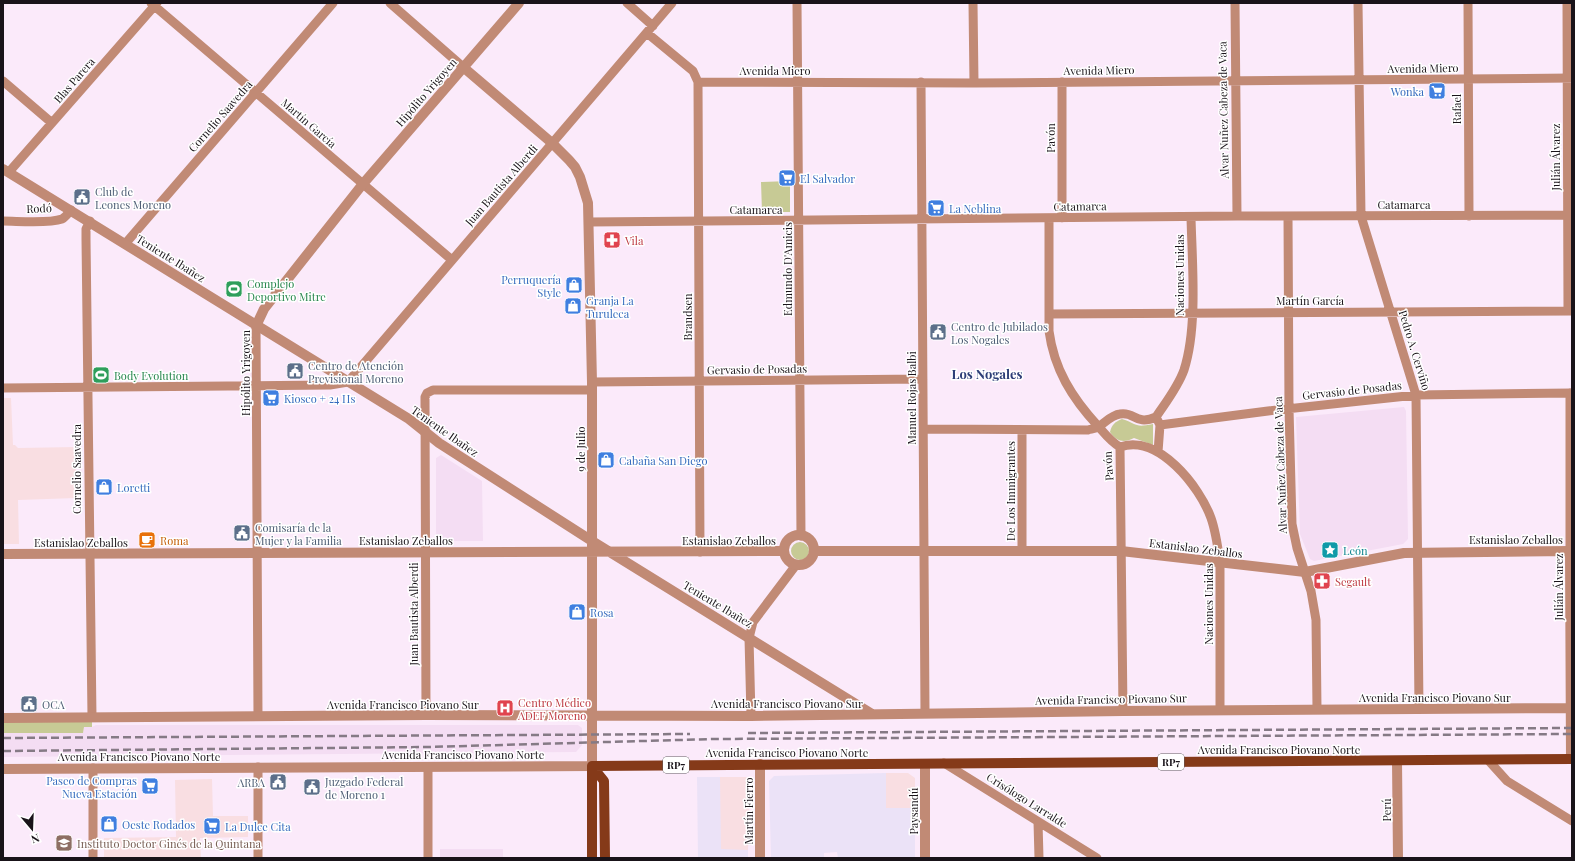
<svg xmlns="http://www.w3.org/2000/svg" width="1575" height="861" font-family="'Playfair Display',serif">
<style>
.commercial{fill:#f9dee2}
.industrial{fill:#ebe2f7}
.built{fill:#f4ddf3}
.green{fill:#c7ca95}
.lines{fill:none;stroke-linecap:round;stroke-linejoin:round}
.minor{stroke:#c18a75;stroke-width:9}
.tertiary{stroke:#c18a75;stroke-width:10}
.primary{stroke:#853a19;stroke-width:10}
.rail{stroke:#857a85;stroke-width:2.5;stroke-dasharray:8 4;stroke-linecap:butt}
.labels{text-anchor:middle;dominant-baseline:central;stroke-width:3;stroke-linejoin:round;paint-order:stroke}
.shield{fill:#fff;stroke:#5e5a5e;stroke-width:1}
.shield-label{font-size:10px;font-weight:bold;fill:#191319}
.street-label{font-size:11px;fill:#191319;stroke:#fff}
.shop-label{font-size:11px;fill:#366cbe;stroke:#fff;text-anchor:start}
.service-label{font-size:11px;fill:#4e5e75;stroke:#fff;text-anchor:start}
.health-label{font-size:11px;fill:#be3a42;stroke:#fff;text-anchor:start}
.leisure-label{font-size:11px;fill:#27864d;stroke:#fff;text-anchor:start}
.food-label{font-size:11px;fill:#c56008;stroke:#fff;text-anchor:start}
.culture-label{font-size:11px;fill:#0d838f;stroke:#fff;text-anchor:start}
.education-label{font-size:11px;fill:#785e54;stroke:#fff;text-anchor:start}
.quarter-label{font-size:13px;font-weight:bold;fill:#2d3e77;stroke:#fff}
</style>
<rect width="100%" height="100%" fill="#fbeafa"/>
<path class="commercial" d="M3,398h8l2,47h2l3,3 58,-1v51l-58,2 1,44h-16z
M886,773h22l7,5v30h-29z
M720,777h26l4,3 -2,70h-28z
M212,779l1,37h35v21l-48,1 1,20h-97v-20l72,-1 -1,-57z"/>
<path class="industrial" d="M886,773v35h29v50h-77l-1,-6 -13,1v5h-53l-2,-77 5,-5z
M697,777h23l1,72 27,1v8h-50z"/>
<path class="built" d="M1404,407l2,4 2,128 -5,5 -89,17 -4,-2 -10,-25 -4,-117z
M441,455l41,26 1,60h-43l-4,-4v-79z
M96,725h482l4,3v17l-6,7 -573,5v-24h80l1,-6h8z
M440,849h63v9h-63z"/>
<path class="green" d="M790,181v31h-28l-1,-30z
M1122,419c16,5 12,9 31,5v21l-19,-7c-10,5 -17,4 -24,-6 2,-8 5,-10 12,-13z
M791 551a9 9 0 1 1 18 0a9 9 0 1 1-18 0Z
M3,722h89v5h-8l-1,6h-80z"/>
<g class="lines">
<path class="minor" d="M151,3l301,257
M390,3l73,64
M627,3l26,23
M797,3l4,533
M973,3l1,80
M1235,3l2,213
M1358,3l3,213 55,179 3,314
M1468,3l1,213
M1567,3l1,308
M647,33l46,38 5,11 2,470
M3,81l49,42
M698,82l276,1 598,-5
M921,82l4,631
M1062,82v136
M9,172l148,-169
M1288,216l1,193 3,115 5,24 14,43 5,29 1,89
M1049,218v113c5,38 23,67 49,95 7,8 13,16 22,21
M3,221c15,0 45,3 59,-2 4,-2 6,-6 9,-9
M90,221l-4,8v10l6,478
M589,222l648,-6 335,-1
M125,244l208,-241
M1049,314l523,-3
M256,326l2,390
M592,382l331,-3
M3,388l327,-3 18,-3 324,-379
M1570,393v158h2
M1160,425l108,-14 148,-16 156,-2
M924,429l164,1c3,-1 7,-1 10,-3 7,-4 13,-12 22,-13 15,-3 15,12 36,3
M1022,430v121
M1120,447c38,-14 80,40 91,71 5,14 7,30 9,45v147
M1120,447l3,264
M1158,452l2,-27 -4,-8c10,-15 22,-30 28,-47 14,-43 8,-108 7,-153
M426,715l-1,-318 2,-4 6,-3h159
M751,716l-2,-78 4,-16 43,-57
M1488,760l19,21 65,40
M944,763l153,95
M258,767v91
M428,767v91
M93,768v90
M1038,822l1,36"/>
<path class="tertiary" d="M3,169l406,250 30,24 153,98 280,173
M256,326l8,-17 98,-124 157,-182
M784 550a15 15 0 1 1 30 0a15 15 0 1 1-30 0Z
M814,551h307l184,21 99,-19 166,-2 1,208
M3,554c260,-2 521,-1 781,-3
M3,718l423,-3 325,1 372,-5 449,-3
M1397,761l1,97
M760,764v94
M925,764v94
M3,769l589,-3v-384l-4,-179 -8,-26 -5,-10 -6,-7 -17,-17 -89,-76"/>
<path class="primary" d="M592,766l980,-7
M592,766l12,15 1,77
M592,766v92"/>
<path class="rail" d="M748,733l824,-5
M3,738l687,-4
M3,751l425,-4 287,-8 857,-5"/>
</g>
<defs>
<g id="supermarket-square" transform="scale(0.9)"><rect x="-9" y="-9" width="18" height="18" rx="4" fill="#3f7fe0" stroke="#fff"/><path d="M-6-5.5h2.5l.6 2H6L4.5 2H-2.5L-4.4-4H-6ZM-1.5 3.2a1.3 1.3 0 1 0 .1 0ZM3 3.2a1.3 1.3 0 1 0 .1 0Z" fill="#fff"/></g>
<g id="civic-square" transform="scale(0.9)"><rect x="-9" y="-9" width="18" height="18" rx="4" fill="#5c6f8a" stroke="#fff"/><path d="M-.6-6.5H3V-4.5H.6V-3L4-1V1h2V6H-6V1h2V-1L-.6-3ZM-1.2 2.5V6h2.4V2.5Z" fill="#fff"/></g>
<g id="pharmacy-square" transform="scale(0.9)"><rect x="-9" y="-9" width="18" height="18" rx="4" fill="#e0444e" stroke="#fff"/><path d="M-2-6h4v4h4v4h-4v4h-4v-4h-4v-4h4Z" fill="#fff"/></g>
<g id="shop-square" transform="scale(0.9)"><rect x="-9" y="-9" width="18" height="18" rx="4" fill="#3f7fe0" stroke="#fff"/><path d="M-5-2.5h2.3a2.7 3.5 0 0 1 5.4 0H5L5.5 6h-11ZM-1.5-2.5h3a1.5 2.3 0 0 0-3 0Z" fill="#fff"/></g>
<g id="stadium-square" transform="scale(0.9)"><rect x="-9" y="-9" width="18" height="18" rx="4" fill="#2e9e5b" stroke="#fff"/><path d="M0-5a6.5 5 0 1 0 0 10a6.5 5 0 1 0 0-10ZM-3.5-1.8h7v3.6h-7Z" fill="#fff"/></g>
<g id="cafe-square" transform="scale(0.9)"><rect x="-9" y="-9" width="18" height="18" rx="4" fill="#e8710a" stroke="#fff"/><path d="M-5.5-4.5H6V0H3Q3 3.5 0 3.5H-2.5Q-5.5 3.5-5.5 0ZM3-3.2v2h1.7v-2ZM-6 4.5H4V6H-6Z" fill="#fff"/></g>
<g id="sight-square" transform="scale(0.9)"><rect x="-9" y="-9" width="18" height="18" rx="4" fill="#0f9aa8" stroke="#fff"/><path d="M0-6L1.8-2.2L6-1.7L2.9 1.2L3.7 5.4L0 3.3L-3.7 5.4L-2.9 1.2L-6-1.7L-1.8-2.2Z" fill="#fff"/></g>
<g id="hospital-square" transform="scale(0.9)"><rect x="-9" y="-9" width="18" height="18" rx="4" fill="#e0444e" stroke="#fff"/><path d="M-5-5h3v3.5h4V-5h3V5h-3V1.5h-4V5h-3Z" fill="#fff"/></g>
<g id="university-square" transform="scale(0.9)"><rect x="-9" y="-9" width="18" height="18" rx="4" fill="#8d6e63" stroke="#fff"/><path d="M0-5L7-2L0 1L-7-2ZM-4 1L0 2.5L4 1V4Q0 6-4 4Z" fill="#fff"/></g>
</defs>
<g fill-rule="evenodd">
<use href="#supermarket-square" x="1437" y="91"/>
<use href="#supermarket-square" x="787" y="178"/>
<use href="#civic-square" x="82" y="197"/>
<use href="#supermarket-square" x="936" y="208"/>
<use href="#pharmacy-square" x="612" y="240"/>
<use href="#shop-square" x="574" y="285"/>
<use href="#stadium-square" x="234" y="289"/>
<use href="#shop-square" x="573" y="306"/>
<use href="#civic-square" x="938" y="332"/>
<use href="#civic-square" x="295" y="371"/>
<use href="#stadium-square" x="101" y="375"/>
<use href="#supermarket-square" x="271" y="398"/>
<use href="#shop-square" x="606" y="460"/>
<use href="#shop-square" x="104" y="487"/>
<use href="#civic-square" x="242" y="533"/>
<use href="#cafe-square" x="147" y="540"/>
<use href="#sight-square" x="1330" y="550"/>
<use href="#pharmacy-square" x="1322" y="581"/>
<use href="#shop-square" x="577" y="612"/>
<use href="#civic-square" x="29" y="704"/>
<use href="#hospital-square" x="505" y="708"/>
<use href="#civic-square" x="278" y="782"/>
<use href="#supermarket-square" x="150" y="786"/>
<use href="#civic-square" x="312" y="787"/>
<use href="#shop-square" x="109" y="824"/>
<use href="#supermarket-square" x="212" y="826"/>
<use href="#university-square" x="64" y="843"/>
</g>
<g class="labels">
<g class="shield">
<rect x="1158" y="754" width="26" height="16" rx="3"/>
<rect x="663" y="757" width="26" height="16" rx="3"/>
</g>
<g class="shield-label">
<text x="1171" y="762">RP7</text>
<text x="676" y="765">RP7</text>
</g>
<g class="street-label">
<text transform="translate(1423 68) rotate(-1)">Avenida Miero</text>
<text x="775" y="70">Avenida Miero</text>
<text transform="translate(1099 70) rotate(-1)">Avenida Miero</text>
<text transform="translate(74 80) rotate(-49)">Blas Parera</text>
<text transform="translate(426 92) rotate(-49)">Hipólito Yrigoyen</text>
<text transform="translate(1456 109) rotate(-90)">Rafael</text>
<text transform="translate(1223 110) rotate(-91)">Alvar Nuñez Cabeza de Vaca</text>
<text transform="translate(220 116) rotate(-49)">Cornelio Saavedra</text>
<text transform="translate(309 123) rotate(41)">Martín García</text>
<text transform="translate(1050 138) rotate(-90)">Pavón</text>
<text transform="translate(1555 157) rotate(-90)">Julián Álvarez</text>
<text transform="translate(501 185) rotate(-49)">Juan Bautista Alberdi</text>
<text x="1404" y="204">Catamarca</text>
<text transform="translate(1080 206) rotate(-1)">Catamarca</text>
<text transform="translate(39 208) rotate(-2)">Rodó</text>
<text x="756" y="209">Catamarca</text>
<text transform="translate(171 258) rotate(32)">Teniente Ibañez</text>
<text transform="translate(787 269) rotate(-90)">Edmundo D'Amicis</text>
<text transform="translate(1179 275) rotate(-90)">Naciones Unidas</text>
<text x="1310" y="300">Martín García</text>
<text transform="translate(687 317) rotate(-90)">Brandsen</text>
<text transform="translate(1415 350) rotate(73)">Pedro A. Cerviño</text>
<text transform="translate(757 369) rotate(-1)">Gervasio de Posadas</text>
<text transform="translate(245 373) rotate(-90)">Hipólito Yrigoyen</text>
<text transform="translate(1352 390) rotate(-6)">Gervasio de Posadas</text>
<text transform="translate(911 398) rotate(-90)">Manuel Rojas Balbi</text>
<text transform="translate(445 431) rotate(35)">Teniente Ibañez</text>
<text transform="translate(580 449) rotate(-90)">9 de Julio</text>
<text transform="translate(1280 465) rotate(-92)">Alvar Nuñez Cabeza de Vaca</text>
<text transform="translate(1108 466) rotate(-94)">Pavón</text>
<text transform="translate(76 469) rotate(-90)">Cornelio Saavedra</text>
<text transform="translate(1010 491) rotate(-90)">De Los Immigrantes</text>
<text x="1516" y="539">Estanislao Zeballos</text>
<text x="406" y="540">Estanislao Zeballos</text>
<text x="729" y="540">Estanislao Zeballos</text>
<text x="81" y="542">Estanislao Zeballos</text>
<text transform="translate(1196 548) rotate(7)">Estanislao Zeballos</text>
<text transform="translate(1558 587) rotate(-90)">Julián Álvarez</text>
<text transform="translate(718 604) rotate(31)">Teniente Ibañez</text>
<text transform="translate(1208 604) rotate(-90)">Naciones Unidas</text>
<text transform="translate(413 614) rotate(-90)">Juan Bautista Alberdi</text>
<text x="1435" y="697">Avenida Francisco Piovano Sur</text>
<text transform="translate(1111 699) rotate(-1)">Avenida Francisco Piovano Sur</text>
<text x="787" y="703">Avenida Francisco Piovano Sur</text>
<text x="403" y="704">Avenida Francisco Piovano Sur</text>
<text x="1279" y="749">Avenida Francisco Piovano Norte</text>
<text x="787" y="752">Avenida Francisco Piovano Norte</text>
<text x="463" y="754">Avenida Francisco Piovano Norte</text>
<text x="139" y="756">Avenida Francisco Piovano Norte</text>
<text transform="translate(1027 800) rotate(32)">Crisólogo Larralde</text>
<text transform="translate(1386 810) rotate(-90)">Perú</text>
<text transform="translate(748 811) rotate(-90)">Martín Fierro</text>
<text transform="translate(913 811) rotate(-90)">Paysandú</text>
</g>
<g class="shop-label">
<text x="1424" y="91" text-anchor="end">Wonka</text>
<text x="800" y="178">El Salvador</text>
<text x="949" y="208">La Neblina</text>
<text x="561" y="279" text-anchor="end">Perruquería<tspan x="561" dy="13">Style</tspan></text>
<text x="586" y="300">Granja La<tspan x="586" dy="13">Turuleca</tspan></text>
<text x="284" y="398">Kiosco + 24 Hs</text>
<text x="619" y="460">Cabaña San Diego</text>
<text x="117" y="487">Loretti</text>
<text x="590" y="612">Rosa</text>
<text x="137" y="780" text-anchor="end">Paseo de Compras<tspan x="137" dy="13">Nueva Estación</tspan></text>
<text x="122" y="824">Oeste Rodados</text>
<text x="225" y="826">La Dulce Cita</text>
</g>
<g class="service-label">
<text x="95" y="191">Club de<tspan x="95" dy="13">Leones Moreno</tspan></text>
<text x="951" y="326">Centro de Jubilados<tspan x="951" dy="13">Los Nogales</tspan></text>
<text x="308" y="365">Centro de Atención<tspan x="308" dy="13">Previsional Moreno</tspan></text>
<text x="255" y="527">Comisaría de la<tspan x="255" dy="13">Mujer y la Familia</tspan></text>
<text x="42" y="704">OCA</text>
<text x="325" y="781">Juzgado Federal<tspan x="325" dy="13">de Moreno 1</tspan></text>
<text x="265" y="782" text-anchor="end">ARBA</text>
</g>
<g class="health-label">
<text x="625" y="240">Vila</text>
<text x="1335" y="581">Segault</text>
<text x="518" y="702">Centro Médico<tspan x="518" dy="13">ADEF Moreno</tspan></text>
</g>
<g class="leisure-label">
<text x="247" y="283">Complejo<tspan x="247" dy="13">Deportivo Mitre</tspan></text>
<text x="114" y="375">Body Evolution</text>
</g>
<g class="food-label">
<text x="160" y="540">Roma</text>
</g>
<g class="culture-label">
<text x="1343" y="550">León</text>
</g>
<g class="education-label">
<text x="77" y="843">Instituto Doctor Ginés de la Quintana</text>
</g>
<g class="quarter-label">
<text x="987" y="373">Los Nogales</text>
</g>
</g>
<rect width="1575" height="861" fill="none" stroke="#191319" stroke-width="8"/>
<g transform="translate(32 829) rotate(161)" stroke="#ffffff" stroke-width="3" paint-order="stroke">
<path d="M0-3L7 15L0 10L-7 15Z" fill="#191319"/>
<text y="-6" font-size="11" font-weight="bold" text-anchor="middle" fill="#191319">N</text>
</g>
</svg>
